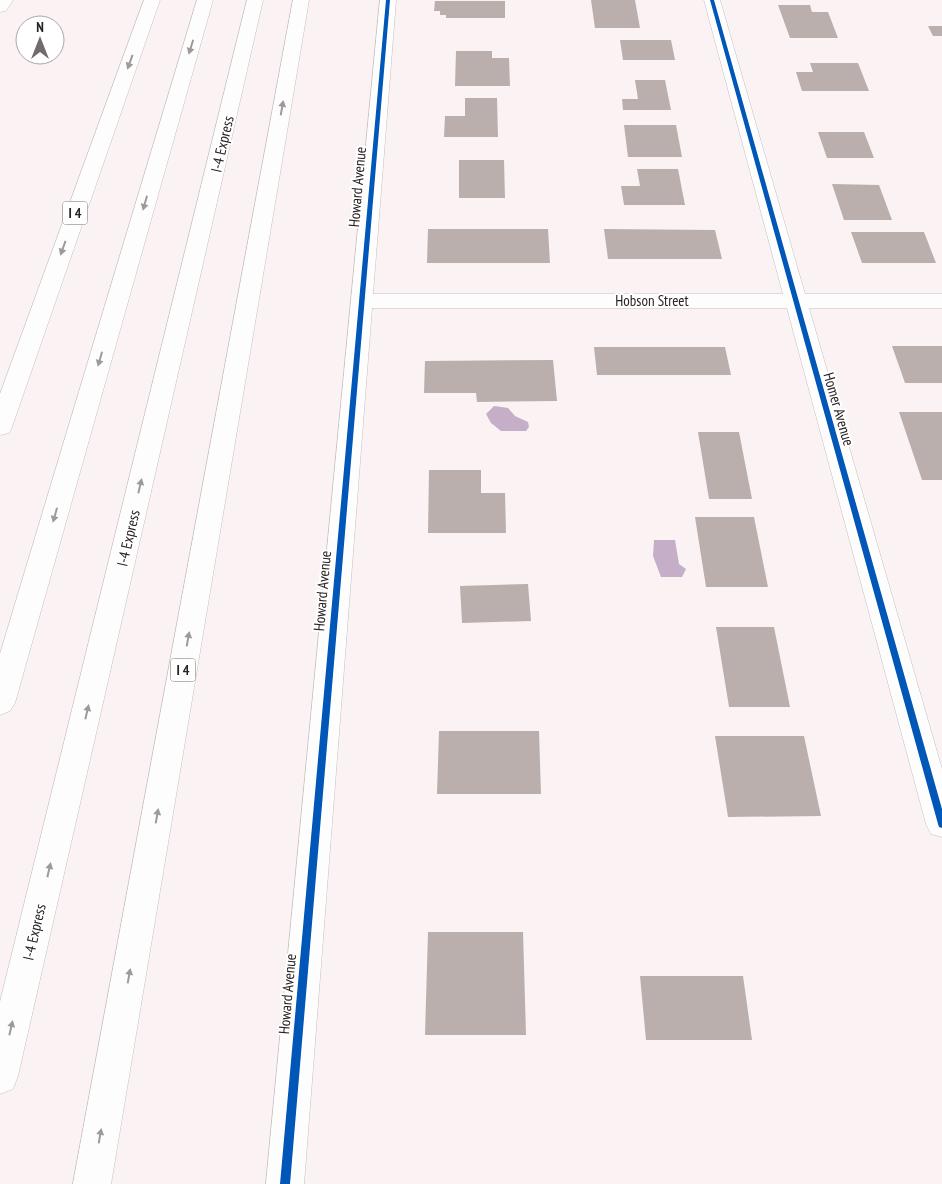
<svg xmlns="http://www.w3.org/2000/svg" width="942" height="1184" font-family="'PT Sans Narrow',sans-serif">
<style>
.water{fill:#c5afc8}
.building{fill:#bbafae}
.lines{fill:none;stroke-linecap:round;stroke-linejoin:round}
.minor-casing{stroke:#c6bfc0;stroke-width:1}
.highway-casing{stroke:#c6bfc0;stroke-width:1}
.minor{fill:#fefdfd;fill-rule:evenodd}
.highway{fill:#fefdfd;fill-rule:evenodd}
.cycleway-casing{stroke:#fff;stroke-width:3}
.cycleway{fill:#0057b8;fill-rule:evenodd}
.oneway{fill:#9e9a9b}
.labels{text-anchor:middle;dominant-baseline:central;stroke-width:4;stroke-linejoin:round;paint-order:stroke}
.shield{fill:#fff;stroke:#686465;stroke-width:1}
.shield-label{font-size:14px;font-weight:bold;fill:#282223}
.street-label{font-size:15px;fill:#282223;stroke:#fff}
</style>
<rect width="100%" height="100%" fill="#faf2f3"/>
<path class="water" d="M494,406l14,2 7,8 13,6 1,5 -3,4h-25l-10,-8 -5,-9z
M654,540h21l4,24 7,5 -4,8h-21l-8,-21z"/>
<path class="building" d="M591,0h44l5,28h-45z
M435,1h70v17h-59v-3h-6v-4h-6z
M778,5h32l2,7h16l10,26h-48z
M928,26h14v10h-9z
M620,40h51l4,20h-52z
M456,51h36v7h17l1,28h-55z
M810,63h48l11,28h-67l-6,-19h17z
M635,80h30l6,30h-48l-1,-11h16z
M465,98h32l1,39h-54l1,-21h20z
M624,125h52l6,32h-54z
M818,132h46l10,26h-47z
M459,160h45l1,38h-46z
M637,169h41l7,36h-61l-3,-19h19z
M832,184l47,1 13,35h-48z
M428,229h120l2,34h-123z
M604,229l111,1 7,29h-114z
M851,232h73l12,31h-74z
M892,346h50v37h-37z
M594,347h131l6,28h-134z
M553,360l4,41 -80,1 -1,-9h-52l1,-32z
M899,412h43v68h-20z
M698,432h41l13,67h-43z
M429,470h52v23h24l1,40h-78z
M695,517h59l14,70h-62z
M528,584l3,37 -69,2 -2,-37z
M716,627h58l16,80h-61z
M439,731h100l2,63h-104z
M715,736h89l17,80 -93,1z
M428,932h95l3,103h-101z
M640,976h103l9,64h-106z"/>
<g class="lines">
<g class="minor-casing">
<path id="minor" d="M0,0h13l-7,11 -6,1z
M380,0h16l-23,294h410l-79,-294h16l85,294h137v14h-133l133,461v68l-11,-3 -5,-10 -139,-516h-415l-68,876h-38z"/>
</g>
<g class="highway-casing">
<path id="highway" d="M144,0h16l-148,427 -3,6 -9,2v-41z
M197,0h16l-198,703 -5,8 -10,4v-61z
M247,0h16l-245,1076 -5,13 -13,5v-92z
M293,0h16l-198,1184h-38z"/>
</g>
<use href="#minor" class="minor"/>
<use href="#highway" class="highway"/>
<g class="cycleway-casing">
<path id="cycleway" d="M386,0h4l-100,1184h-10z
M710,0h4l228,809v19l-3,-1 -1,-3z"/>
</g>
<use href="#cycleway" class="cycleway"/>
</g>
<defs><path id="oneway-solid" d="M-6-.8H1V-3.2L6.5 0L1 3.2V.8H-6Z" transform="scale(1.25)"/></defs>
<g class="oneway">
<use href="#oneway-solid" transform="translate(191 47) rotate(107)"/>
<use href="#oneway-solid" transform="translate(130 62) rotate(110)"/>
<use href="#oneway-solid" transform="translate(282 108) rotate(-80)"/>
<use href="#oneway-solid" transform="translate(145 203) rotate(106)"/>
<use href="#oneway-solid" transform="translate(63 248) rotate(110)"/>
<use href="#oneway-solid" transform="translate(100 359) rotate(106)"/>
<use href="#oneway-solid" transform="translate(140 486) rotate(-77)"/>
<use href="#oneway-solid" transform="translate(55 515) rotate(106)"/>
<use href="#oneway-solid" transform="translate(188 639) rotate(-80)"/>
<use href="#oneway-solid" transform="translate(87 712) rotate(-77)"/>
<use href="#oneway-solid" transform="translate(157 816) rotate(-80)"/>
<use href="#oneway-solid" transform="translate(49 870) rotate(-77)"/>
<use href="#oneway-solid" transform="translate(129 976) rotate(-80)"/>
<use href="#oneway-solid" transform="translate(11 1028) rotate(-77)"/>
<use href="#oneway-solid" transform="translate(100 1136) rotate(-80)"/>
</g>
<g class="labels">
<g class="shield">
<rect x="62.5" y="201.5" width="25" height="23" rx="4"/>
<rect x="170.5" y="658.5" width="25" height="23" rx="4"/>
</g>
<g class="shield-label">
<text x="75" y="213">I 4</text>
<text x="183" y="670">I 4</text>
</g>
<g class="street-label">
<text transform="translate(222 144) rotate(-77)">I-4 Express</text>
<text transform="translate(357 187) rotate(-85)">Howard Avenue</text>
<text x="652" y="300">Hobson Street</text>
<text transform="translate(839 409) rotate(74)">Homer Avenue</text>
<text transform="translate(128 538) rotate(-77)">I-4 Express</text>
<text transform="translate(322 591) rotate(-85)">Howard Avenue</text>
<text transform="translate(34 932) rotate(-77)">I-4 Express</text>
<text transform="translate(287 994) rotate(-85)">Howard Avenue</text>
</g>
</g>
<g transform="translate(40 40)"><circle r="24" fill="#ffffff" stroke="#a9a7a7"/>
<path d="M0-4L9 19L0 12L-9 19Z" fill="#726b6c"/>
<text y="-8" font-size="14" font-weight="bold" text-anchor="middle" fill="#282223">N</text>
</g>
</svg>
